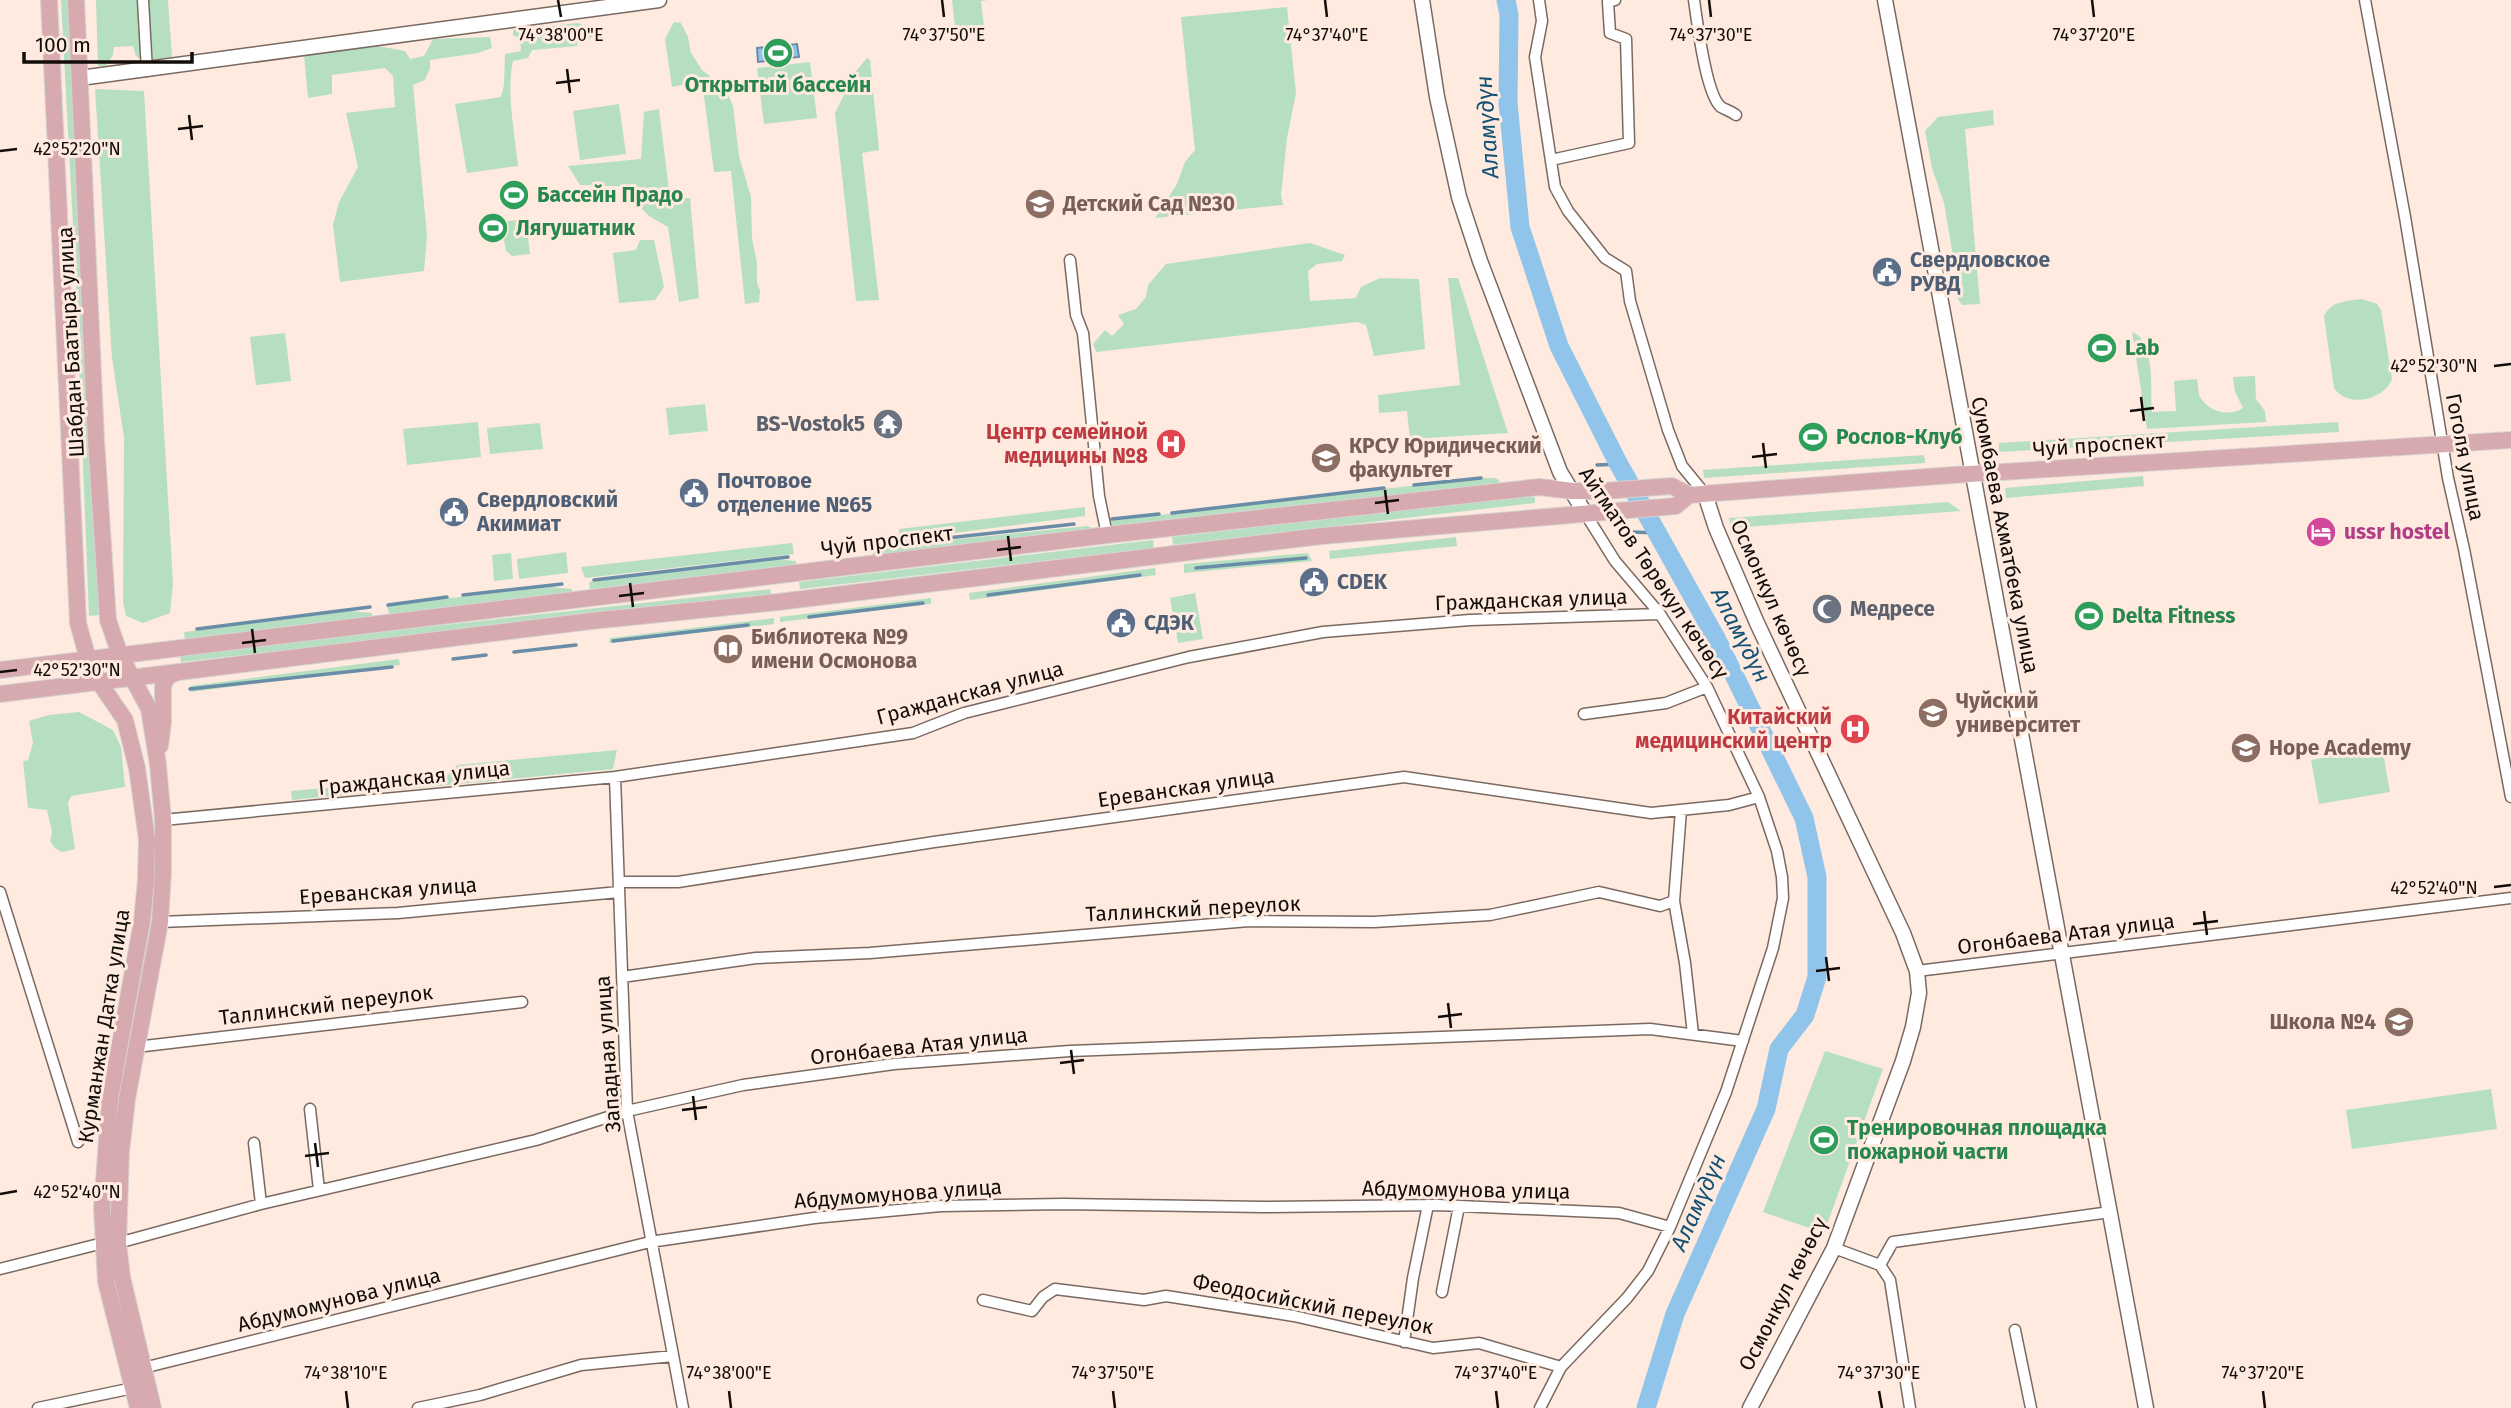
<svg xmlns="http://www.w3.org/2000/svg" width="2511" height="1408" font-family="'Fira Sans',sans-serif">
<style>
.green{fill:#b6dfc2}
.water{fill:#90c4ea;stroke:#6a8da7;stroke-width:2}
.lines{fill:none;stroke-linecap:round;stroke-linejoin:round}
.stream{stroke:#6a8da7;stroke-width:3.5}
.river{stroke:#90c4ea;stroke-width:19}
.street-casing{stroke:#7a6960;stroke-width:13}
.secondary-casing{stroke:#7a6960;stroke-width:17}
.primary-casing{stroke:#d5d3d3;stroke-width:18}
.street{stroke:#fff;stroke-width:10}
.secondary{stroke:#fff;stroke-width:14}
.primary{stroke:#d6aaaf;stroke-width:16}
.ticks{fill:none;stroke:#130d0a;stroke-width:2.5}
.labels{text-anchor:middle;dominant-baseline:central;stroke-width:6;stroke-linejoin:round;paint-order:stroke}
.leisure-label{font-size:21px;font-weight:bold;fill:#27864d;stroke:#feeadf;text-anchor:start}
.education-label{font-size:21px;font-weight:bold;fill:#785e54;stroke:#feeadf;text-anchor:start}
.service-label{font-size:21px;font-weight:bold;fill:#4e5e75;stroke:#feeadf;text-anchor:start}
.street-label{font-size:21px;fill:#130d0a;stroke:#feeadf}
.worship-label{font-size:21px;font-weight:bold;fill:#5b616d;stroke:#feeadf;text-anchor:end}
.health-label{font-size:21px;font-weight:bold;fill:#be3a42;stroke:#feeadf;text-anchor:end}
.hotel-label{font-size:21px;font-weight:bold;fill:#b23c85;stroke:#feeadf;text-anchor:start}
.water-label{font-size:23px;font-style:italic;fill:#145176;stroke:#feeadf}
.ticks-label{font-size:18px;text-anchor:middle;fill:#130d0a;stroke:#feeadf;stroke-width:6;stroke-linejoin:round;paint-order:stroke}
</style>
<rect width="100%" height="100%" fill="#feeadf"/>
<path class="green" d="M61,0h10l28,615 -10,1 -14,-353z
M96,0h72l4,57 -29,4 -7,-5 -3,-10 -19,1 -1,8 -7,11h-8z
M952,0h36l-7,1 4,35h-29z
M1287,7l9,86 -9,45 -6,57 2,10 -128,13 22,-34 8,-22 10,-12 -14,-133z
M674,22l7,1 7,14 3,16 11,17 23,18 8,18 6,50 12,41 1,42 5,24v20l3,8 -1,11 -14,2 -14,-133 -17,1 -11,-83 -17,-5 -14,3 -7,-48z
M578,23l10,4 5,9 -4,3 -10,-2 -2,9 -45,4 -4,8 -15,3c-7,30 2,74 5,105l-51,7 -12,-69 46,-7 3,-12 1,-31 16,-3 -1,-12 -7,-4v-5z
M490,37l2,11 -14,5 -48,7v8l-5,12 -12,5 14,151 -3,35 -84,11 -7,-57 6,-23 19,-35 -12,-54 49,-6 -2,-31 -8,-8 -53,7v19l-24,4 -4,-43 74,-9 27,5 5,8 14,-3 9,-17z
M867,58l3,2 9,90 -17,3 17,147 -23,1 -21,-188 21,-42z
M810,62l7,56 -53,6 -7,-56z
M95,89l49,2 29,492 -3,30 -27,10 -17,-7 -3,-14 1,-164 -12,-80z
M619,104l7,50 -46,6 -7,-49z
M659,109l11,89h20l9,100 -20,4 -11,-75 -19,-11 -8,-8 -1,-21 -60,-2 -12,-19 73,-7 3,-47z
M1993,110l1,15 -29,4 15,175 -18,1 -4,-6v-13l-14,-83 -12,-35 -7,-37 13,-14z
M517,220l9,1 4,33 -18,2 -6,-5 -4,-21 6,-9z
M640,240h14l10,47 -9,13 -36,3 -6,-50 23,-3z
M1310,243l35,12 -3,6 -25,3 -9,7 2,30 46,-3 5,-11 19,-9 39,1 6,70 -51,7 -8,-31 -9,-3 -261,30 -3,-8 12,-14 7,6 12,-12 -6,-9 18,-6 10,-12 2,-12 18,-21z
M1448,278h10l50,155 -98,6 -3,-28 -28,2 -1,-18 82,-10z
M2362,299l15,5 4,6 11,69c-9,22 -45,29 -58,9l-10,-72c7,-15 23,-15 38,-17z
M2132,332c24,8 18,58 20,80l24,-1 -2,-30 23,-2c1,5 1,14 3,18 9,15 28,20 43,11l-8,-16 -2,-15 22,-1 1,23 9,12 1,11 -119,7z
M285,333l6,48 -35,4 -6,-48z
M705,404l3,27 -39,4 -3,-27z
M478,422l3,35 -74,8 -4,-36z
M2338,422l1,10 -340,20v-9z
M540,423l3,26 -53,5 -3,-26z
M1924,455l1,8 -221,15 -1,-8z
M2143,476l1,10 -138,12 -1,-10z
M1478,478h16l5,2v4l-388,45 -2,-8z
M1530,496l5,2v5l-362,42 -1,-8z
M1948,502l13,9 -230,17 -2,-10z
M1085,507v9l-185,24 -1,-11z
M1087,526l5,2 1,5 -220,23 -1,-8z
M1456,537l1,9 -127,13 -1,-8z
M1153,540l1,8 -354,41 -1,-7z
M792,543l2,11 -209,24 -4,-11z
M566,552l2,21 -49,6 -2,-20z
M511,553l2,26 -19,2 -2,-26z
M1308,553l4,8 -128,12v-9z
M775,559l21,2v4l-206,25 -1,-8z
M1155,568l1,7 -186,25 -1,-7z
M551,587l21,2v4l-183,21 -2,-9z
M770,589l2,7 -591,66 -1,-8z
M1195,593l8,46 -25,4 -8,-45z
M931,598v6l-151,18v-5z
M350,611l22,2v4l-187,22 -1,-7z
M774,618v6l-165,19 1,-5z
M399,659l1,6 -209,27 -1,-6z
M79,712l34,18 8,17 4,40 -54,9 -3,7 7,46 -13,3 -7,-4 -5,-7 2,-9 -5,-22 -19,-2 -5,-47 5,-1 5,-17 -4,-22 20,-6z
M2382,747l8,45 -71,12 -8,-44z
M617,750l-4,19 -321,31 -1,-9 155,-14 11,-12z
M1825,1051l58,18 -59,164 -61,-21z
M2491,1089l6,40 -145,20 -6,-39z"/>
<path class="water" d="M797,44l2,13 -41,5 -1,-14z"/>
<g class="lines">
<path class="stream" d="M1597,465l21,-1
M1414,485l67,-7
M1172,513l212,-25
M1112,519l47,-5
M1633,532l24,1
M929,540l145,-16
M901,543l19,-2
M1196,568l110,-10
M594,580l194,-23
M463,595l99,-11
M988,595l152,-20
M388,605l59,-8
M809,617l114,-14
M197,629l173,-22
M613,641l135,-16
M514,652l62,-7
M453,659l33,-4
M190,689l202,-22"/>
<path class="river" d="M1506,0l3,15 -1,88 12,124 39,119 58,115 100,179 87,178 13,59v100l-12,38 -26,34 -13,60 -91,205 -29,94"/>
<g class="street-casing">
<path id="street" d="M143,0l4,71
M1539,0l3,21 -7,36 20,130 13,24 37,47 21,13 4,30 38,129 14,36 23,28
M1694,0c3,21 12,95 27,107 5,3 10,4 15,8
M2365,0l40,217 43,261 16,71 47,248
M1551,160l78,-17 -3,-104 -16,-6 -2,-31 7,-2
M1070,260l6,55 7,18 16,163 8,39
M1584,714l82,-11 41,-16
M615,777l12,334 56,297
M163,820l452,-43 298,-44 51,-20 225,-56 134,-25 147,-12 190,-6
M619,882h59l256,-40 470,-65 247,36 78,-8 30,-8
M0,892l78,250
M1674,901l11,62 8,71
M160,922l238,-9 221,-21
M1917,971l594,-73
M622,977l134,-19 114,-5 379,-32 125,1 116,-7 109,-23 61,14 14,-5 7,-91
M136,1047l386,-45
M310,1109l9,81
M254,1143l7,61
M118,1243l143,-39 275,-64 91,-29 116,-26 151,-21 176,-13 580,-22 93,12
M1834,1248l46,17 13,-23 217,-30
M1880,1265l10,15 20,128
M0,1269l103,-26
M1442,1292l17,-86
M983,1300l49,11 11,-14 12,-8 89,11 22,-4 128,20 139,32 46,-5 82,24
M2015,1330l16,78
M1404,1342l9,-64 15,-73
M143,1368l507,-126 164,-24 127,-12 122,-2 200,3 175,-2 181,8 51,14
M38,1408l95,-20
M418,1408l62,-13 101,-30 92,-9
M1540,1408l21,-41 66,-69 21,-27 22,-44 56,-135 47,-144 10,-50 -1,-21 -5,-26 -18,-54 -52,-110 -47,-73 -45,-53 -30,-48"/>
</g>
<g class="secondary-casing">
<path id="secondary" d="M1422,0l15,97 22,100 21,64 80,211 25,41
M1885,0l261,1408
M80,78l579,-78
M1705,494l11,34 41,95 146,310 14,38 2,22 -6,34 -10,34 -69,187 -84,160"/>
</g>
<g class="primary-casing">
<path id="primary" d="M49,0l29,623 10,36 11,23 26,38 12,48 10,72 -1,40 -4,41 -32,178 -8,109 4,74 32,126
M76,0l20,440 12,180 12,35 29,54 9,56 5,55v51l-3,51 -33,177 -6,53 -3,91 4,34 31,131
M0,670l1107,-135 432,-48 34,4h31l68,-5 17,9 264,-20 558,-35
M0,694l591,-73 187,-19 544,-66 354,-30 13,-11
M160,746l3,-24v-37l5,-9 10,-4"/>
</g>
<use href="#street" class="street"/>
<use href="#secondary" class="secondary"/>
<use href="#primary" class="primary"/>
</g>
<path class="ticks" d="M558,0l3,17M942,0l2,17M1325,0l2,17M1709,0l2,17M2092,0l2,17M567,69l3,24M556,83l24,-3M189,115l3,25M178,129l25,-3M0,151l17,-2M2494,366l17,-2M2141,397l3,24M2130,411l24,-3M1763,443l3,25M1752,457l25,-3M1385,490l3,24M1375,503l24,-3M1008,536l3,25M997,550l24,-3M630,583l3,24M619,596l25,-3M252,629l3,24M242,643l24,-3M0,672l17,-2M2494,887l17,-2M2204,911l3,24M2193,924l25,-3M1826,957l3,24M1816,971l24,-3M1448,1003l3,25M1438,1017l24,-3M1071,1050l3,24M1060,1063l24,-3M693,1096l3,24M682,1110l25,-3M315,1143l3,24M305,1156l24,-3M0,1194l17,-3M346,1391l2,17M729,1391l2,17M1113,1391l2,17M1496,1391l2,17M1879,1391l3,17M2263,1391l2,17"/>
<defs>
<g id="stadium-disc" transform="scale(1.575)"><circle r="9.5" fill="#2e9e5b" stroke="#feeadf"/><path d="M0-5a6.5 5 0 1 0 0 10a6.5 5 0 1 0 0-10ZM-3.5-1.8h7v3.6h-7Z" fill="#fff"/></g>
<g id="school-disc" transform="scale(1.575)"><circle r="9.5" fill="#8d6e63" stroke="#feeadf"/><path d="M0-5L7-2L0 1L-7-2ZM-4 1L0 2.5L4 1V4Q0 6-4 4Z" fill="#fff"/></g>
<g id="civic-disc" transform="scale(1.575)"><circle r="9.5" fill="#5c6f8a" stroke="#feeadf"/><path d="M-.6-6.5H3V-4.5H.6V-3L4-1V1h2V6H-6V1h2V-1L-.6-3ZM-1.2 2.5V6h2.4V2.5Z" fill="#fff"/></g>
<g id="temple-disc" transform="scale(1.575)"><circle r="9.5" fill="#6b7280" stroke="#feeadf"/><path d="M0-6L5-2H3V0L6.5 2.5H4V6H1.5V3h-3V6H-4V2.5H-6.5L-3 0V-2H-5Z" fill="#fff"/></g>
<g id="hospital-disc" transform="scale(1.575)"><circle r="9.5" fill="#e0444e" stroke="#feeadf"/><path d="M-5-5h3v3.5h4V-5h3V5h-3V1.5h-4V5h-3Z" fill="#fff"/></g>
<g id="university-disc" transform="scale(1.575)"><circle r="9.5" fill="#8d6e63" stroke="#feeadf"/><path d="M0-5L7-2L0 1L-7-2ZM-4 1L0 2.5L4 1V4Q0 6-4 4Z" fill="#fff"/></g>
<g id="hotel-disc" transform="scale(1.575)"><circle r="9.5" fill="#d1479c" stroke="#feeadf"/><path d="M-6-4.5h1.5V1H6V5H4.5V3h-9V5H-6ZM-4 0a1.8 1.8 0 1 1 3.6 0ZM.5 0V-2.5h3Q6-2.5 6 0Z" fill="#fff"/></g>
<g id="mosque-disc" transform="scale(1.575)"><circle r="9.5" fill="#6b7280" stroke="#feeadf"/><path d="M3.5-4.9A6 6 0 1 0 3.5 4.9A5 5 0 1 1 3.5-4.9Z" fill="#fff"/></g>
<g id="library-disc" transform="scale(1.575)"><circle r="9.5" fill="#8d6e63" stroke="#feeadf"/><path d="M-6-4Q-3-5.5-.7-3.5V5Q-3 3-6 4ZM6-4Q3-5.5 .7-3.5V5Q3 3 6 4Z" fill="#fff"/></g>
</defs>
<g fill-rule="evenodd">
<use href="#stadium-disc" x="778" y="53"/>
<use href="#stadium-disc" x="514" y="195"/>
<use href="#school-disc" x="1040" y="204"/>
<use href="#stadium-disc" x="493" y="228"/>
<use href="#civic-disc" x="1887" y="272"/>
<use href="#stadium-disc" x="2102" y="348"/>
<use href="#temple-disc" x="888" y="424"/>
<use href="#stadium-disc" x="1813" y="437"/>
<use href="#hospital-disc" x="1171" y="444"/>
<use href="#university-disc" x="1326" y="458"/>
<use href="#civic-disc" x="694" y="493"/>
<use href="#civic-disc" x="454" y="512"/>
<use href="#hotel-disc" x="2321" y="532"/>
<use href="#civic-disc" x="1314" y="582"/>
<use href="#mosque-disc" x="1827" y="609"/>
<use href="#stadium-disc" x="2089" y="616"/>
<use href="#civic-disc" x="1121" y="623"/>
<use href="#library-disc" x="728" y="649"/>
<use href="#university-disc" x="1933" y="713"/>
<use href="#hospital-disc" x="1855" y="729"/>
<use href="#university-disc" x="2246" y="748"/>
<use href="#school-disc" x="2399" y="1022"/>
<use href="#stadium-disc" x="1824" y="1140"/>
</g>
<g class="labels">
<g class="leisure-label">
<text x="778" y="85" text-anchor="middle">Открытый бассейн</text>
<text x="537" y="195">Бассейн Прадо</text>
<text x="516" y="228">Лягушатник</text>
<text x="2125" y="348">Lab</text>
<text x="1836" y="437">Рослов-Клуб</text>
<text x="2112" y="616">Delta Fitness</text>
<text x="1847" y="1128">Тренировочная площадка<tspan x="1847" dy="24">пожарной части</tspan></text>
</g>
<g class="education-label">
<text x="1063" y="204">Детский Сад №30</text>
<text x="1349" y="446">КРСУ Юридический<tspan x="1349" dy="24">факультет</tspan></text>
<text x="751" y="637">Библиотека №9<tspan x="751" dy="24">имени Осмонова</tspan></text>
<text x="1956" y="701">Чуйский<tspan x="1956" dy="24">университет</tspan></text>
<text x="2269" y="748">Hope Academy</text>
<text x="2376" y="1022" text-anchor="end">Школа №4</text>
</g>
<g class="service-label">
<text x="1910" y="260">Свердловское<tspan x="1910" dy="24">РУВД</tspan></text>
<text x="717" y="481">Почтовое<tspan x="717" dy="24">отделение №65</tspan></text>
<text x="477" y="500">Свердловский<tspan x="477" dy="24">Акимиат</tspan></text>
<text x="1337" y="582">CDEK</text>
<text x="1144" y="623">СДЭК</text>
</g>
<g class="street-label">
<text transform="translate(71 342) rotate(-93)">Шабдан Баатыра улица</text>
<text transform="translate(2099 445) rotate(-4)">Чуй проспект</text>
<text transform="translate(2465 457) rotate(79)">Гоголя улица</text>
<text transform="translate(2005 535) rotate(79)">Суюмбаева Ахматбека улица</text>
<text transform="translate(887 541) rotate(-7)">Чуй проспект</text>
<text transform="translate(1654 573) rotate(56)">Айтматов Төрөкул көчөсү</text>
<text transform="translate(1771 598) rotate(66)">Осмонкул көчөсү</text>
<text transform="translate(1531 600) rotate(-2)">Гражданская улица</text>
<text transform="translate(970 693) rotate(-15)">Гражданская улица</text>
<text transform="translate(414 778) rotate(-6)">Гражданская улица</text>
<text transform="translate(1186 788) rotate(-8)">Ереванская улица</text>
<text transform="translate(388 891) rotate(-4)">Ереванская улица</text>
<text transform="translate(1193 909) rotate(-3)">Таллинский переулок</text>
<text transform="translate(2066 934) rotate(-7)">Огонбаева Атая улица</text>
<text transform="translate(326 1005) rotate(-7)">Таллинский переулок</text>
<text transform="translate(104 1026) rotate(-81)">Курманжан Датка улица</text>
<text transform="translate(919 1046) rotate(-6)">Огонбаева Атая улица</text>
<text transform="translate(608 1054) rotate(-94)">Западная улица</text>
<text transform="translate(1466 1190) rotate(1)">Абдумомунова улица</text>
<text transform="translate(898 1194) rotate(-4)">Абдумомунова улица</text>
<text transform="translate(1783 1294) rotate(-63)">Осмонкул көчөсү</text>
<text transform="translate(339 1300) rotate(-14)">Абдумомунова улица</text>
<text transform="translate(1313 1304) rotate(11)">Феодосийский переулок</text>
</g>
<g class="worship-label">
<text x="865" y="424">BS-Vostok5</text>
<text x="1850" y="609" text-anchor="start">Медресе</text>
</g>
<g class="health-label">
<text x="1148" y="432">Центр семейной<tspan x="1148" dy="24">медицины №8</tspan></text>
<text x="1832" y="717">Китайский<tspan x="1832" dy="24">медицинский центр</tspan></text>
</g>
<g class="hotel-label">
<text x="2344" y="532">ussr hostel</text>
</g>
<g class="water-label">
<text transform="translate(1487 127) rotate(-94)">Аламүдүн</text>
<text transform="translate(1741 635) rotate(63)">Аламүдүн</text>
<text transform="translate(1698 1202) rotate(-66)">Аламүдүн</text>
</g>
</g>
<g class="ticks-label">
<text x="561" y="41">74°38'00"E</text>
<text x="944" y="41">74°37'50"E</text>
<text x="1327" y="41">74°37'40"E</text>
<text x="1711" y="41">74°37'30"E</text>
<text x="2094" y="41">74°37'20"E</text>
<text x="77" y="155">42°52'20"N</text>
<text x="2434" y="372">42°52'30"N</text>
<text x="77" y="676">42°52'30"N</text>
<text x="2434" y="894">42°52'40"N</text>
<text x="77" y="1198">42°52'40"N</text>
<text x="346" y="1379">74°38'10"E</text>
<text x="729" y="1379">74°38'00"E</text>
<text x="1113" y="1379">74°37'50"E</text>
<text x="1496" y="1379">74°37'40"E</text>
<text x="1879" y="1379">74°37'30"E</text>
<text x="2263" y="1379">74°37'20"E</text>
</g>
<path d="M24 52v10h168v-10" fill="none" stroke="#130d0a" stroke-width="3.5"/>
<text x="35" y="52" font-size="21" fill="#130d0a" stroke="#feeadf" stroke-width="5" paint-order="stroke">100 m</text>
</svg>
